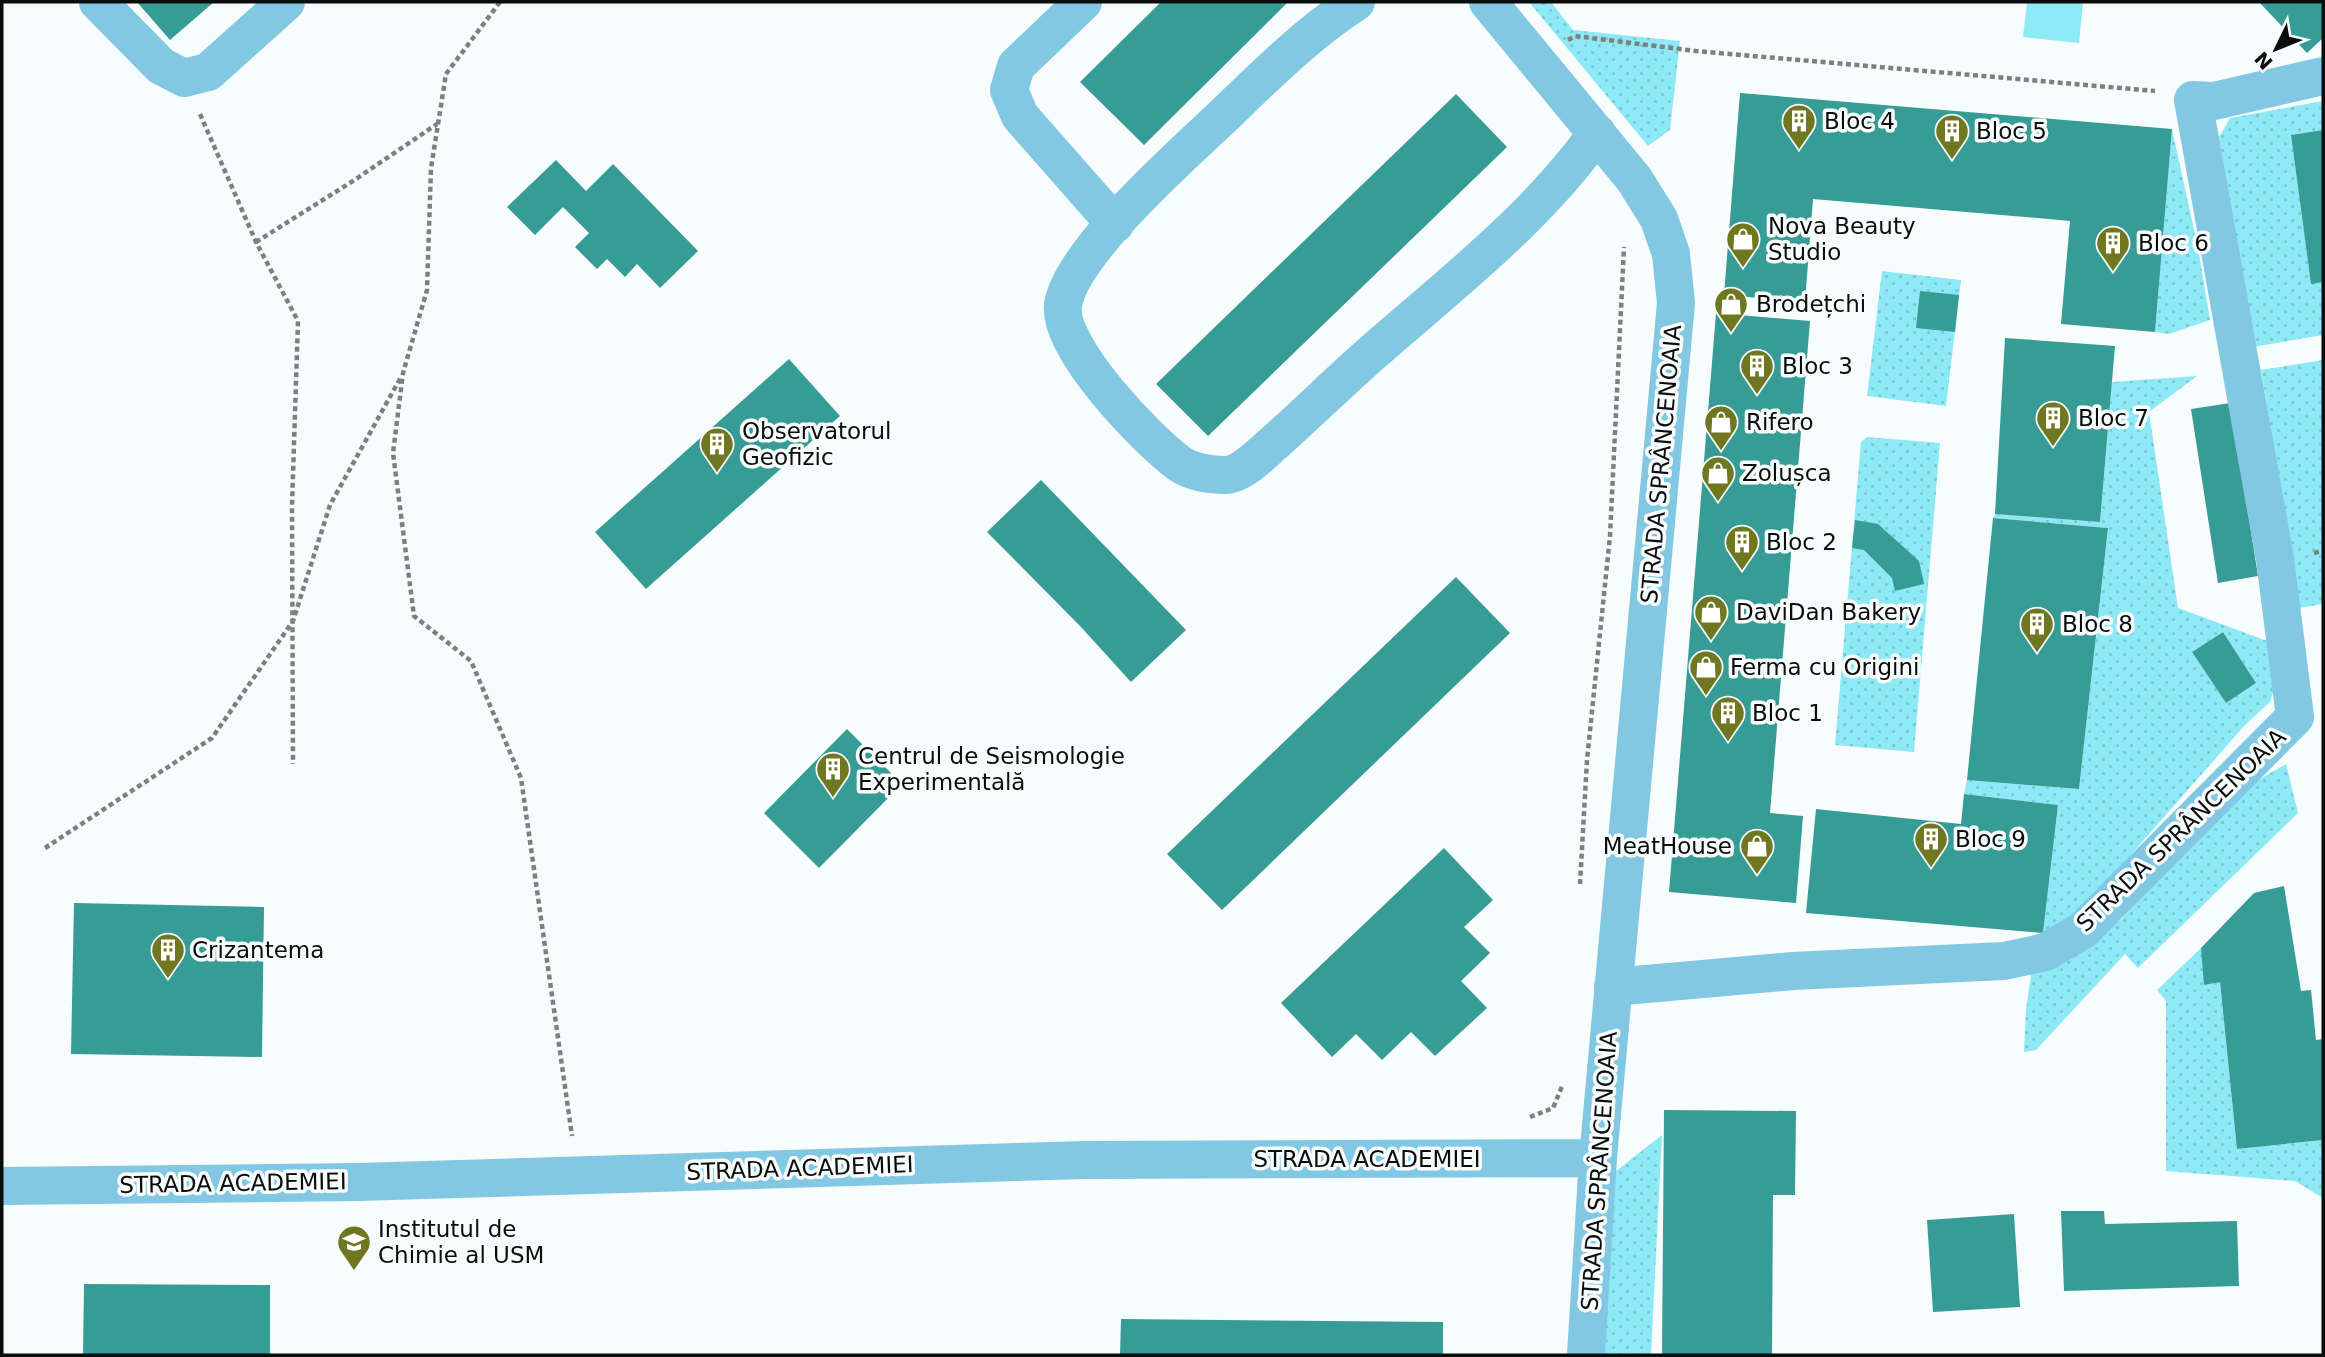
<svg xmlns="http://www.w3.org/2000/svg" width="2325" height="1357" font-family="'DejaVu Sans',sans-serif">
<style>
.green{fill:#8ee9f6}
.garden{fill:url(#garden-dots);fill-rule:evenodd}
.building{fill:#379c95}
.lines{fill:none;stroke-linecap:round;stroke-linejoin:round}
.path{stroke:#7e8080;stroke-width:4.5;stroke-dasharray:5 3.5;stroke-linecap:butt}
.minor{stroke:#83c8e3;stroke-width:38}
.labels{text-anchor:middle;dominant-baseline:central;stroke-width:7;stroke-linejoin:round;paint-order:stroke}
.poi-label{font-size:23px;fill:#0b0c0c;stroke:#f7fcfc;text-anchor:start}
.street-label{font-size:23px;fill:#0b0c0c;stroke:#f7fcfc}
</style>
<defs>
<pattern id="garden-dots" width="8" height="8" patternUnits="userSpaceOnUse" patternTransform="scale(1.75)"><rect width="8" height="8" fill="#8ee9f6"/><path d="M2 2h.1M6 6h.1" fill="none" stroke="#79c7d2" stroke-width="1.8" stroke-linecap="round"/></pattern>
</defs>
<rect width="100%" height="100%" fill="#f7fcfc"/>
<path class="green" d="M2027,2h56l-4,41 -56,-6z"/>
<path class="garden" d="M1529,2h22l22,28 107,11 -10,89 -22,16z
M2323,101v29l-32,5 20,148 12,-1v53l-70,12 -34,-210 11,-19z
M2172,129l26,119 12,72 -41,14 -14,-2z
M1882,271l79,9 -15,126 -79,-10z
M2323,360v244l-25,4 -5,-43 -32,-195z
M2197,376l-48,36 29,196 92,34 12,21 -12,39 -26,24 -167,190 -34,17 15,-128 -94,-11 3,-14 112,9 29,-261 -115,-10 2,-4 105,8 12,-140zM2223,632l33,51 -30,20 -34,-51z
M1868,437l72,6 -26,309 -79,-7 26,-303z
M2286,764l12,49 -160,155 -13,-14 -89,96 -12,2 2,-42 6,-42 30,-14 59,-34 108,-123z
M2201,948l19,34 17,167 86,-9v58l-28,-17 -129,-10v-170l-9,-11z
M1662,1135l-11,220h-48l8,-180z"/>
<path class="building" d="M137,2h77l-44,38z
M1161,2h127l-144,143 -64,-63z
M2259,2h64v36l-16,15z
M1740,93l432,36 -17,203 -94,-8 9,-103 -32,-3 -225,-19 -8,103 -81,-7z
M1456,94l51,53 -299,289 -52,-52z
M2323,130v152l-12,2 -20,-149z
M556,160l30,31 27,-27 85,87 -38,37 -23,-24 -12,13 -18,-18 -10,10 -22,-22 14,-14 -26,-26 -28,28 -28,-28z
M1920,291l39,4 -4,37 -39,-4z
M1716,313l94,8 -40,492 33,3 -7,87 -127,-11z
M2005,338l110,8 -15,176 -105,-8z
M789,359l51,57 -194,173 -51,-57z
M2231,403l27,173 -40,7 -27,-174z
M1041,480l145,150 -55,52 -50,-55 -94,-95z
M1993,518l115,10 -29,261 -112,-9z
M1855,520l23,4 41,37 5,23 -29,7 -3,-13 -28,-28 -12,-2z
M1456,577l54,56 -288,277 -55,-56z
M2223,632l33,51 -30,20 -34,-51z
M847,729l55,55 -83,84 -55,-55z
M1964,794l94,11 -15,128 -237,-20 10,-104 145,15z
M1444,848l49,52 -29,27 26,26 -29,28 26,27 -52,48 -24,-24 -29,28 -26,-26 -24,23 -51,-54z
M2284,886l17,105 10,-1 5,50 7,-1v101l-86,9 -17,-167 -16,3 -3,-37 53,-55z
M74,903l190,4 -2,150 -191,-3z
M1664,1110l132,1 -1,84h-22l-1,160h-110z
M2061,1211h43l1,13 132,-3 2,65 -175,5z
M2014,1214l6,93 -87,5 -6,-92z
M84,1284l186,1v70h-187z
M1121,1319l322,3v33h-323z"/>
<g class="lines">
<path class="path" d="M500,2l-54,72 -15,94 -4,122 -24,83 -10,80 21,163 57,45 50,117 51,358
M1568,40l7,-4 121,15 459,40
M200,114l56,128 42,79 -6,185 1,258
M256,242l97,-61 84,-57
M2314,553l9,-2
M45,848l167,-110 81,-117 37,-116 71,-128
M1580,884l7,-124 23,-224 14,-289
M1530,1117l23,-9 10,-24"/>
<path class="minor" d="M98,2l63,64 23,12 24,-6 78,-70
M1083,2l-67,64 -7,24 11,26 95,108
M1356,2c-50,32 -94,77 -137,118 -40,38 -148,133 -156,185 -6,42 84,135 117,159 12,8 31,11 46,11 17,-1 36,-22 48,-32 36,-32 70,-66 106,-97 77,-67 158,-130 217,-213
M1488,2l146,177 25,40 12,35 5,49 -78,855 -12,197
M1613,987l180,-16 211,-10 42,-9 37,-22 212,-213 -20,-158 -82,-459 21,1 109,-25
M2,1186l356,-4 727,-22 513,-2"/>
</g>
<defs>
<g id="building-pin" transform="scale(1.75)"><path d="M0 17L-7.5 6A9.5 9.5 0 1 1 7.5 6Z" fill="#707721" stroke="#f7fcfc"/><path d="M-4-6H4V6H1V3H-1V6H-4ZM-2.5-4.3h1.7v1.8h-1.7ZM.8-4.3h1.7v1.8H.8ZM-2.5-1h1.7V.8h-1.7ZM.8-1h1.7V.8H.8Z" fill="#fff"/></g>
<g id="shop-pin" transform="scale(1.75)"><path d="M0 17L-7.5 6A9.5 9.5 0 1 1 7.5 6Z" fill="#707721" stroke="#f7fcfc"/><path d="M-5-2.5h2.3a2.7 3.5 0 0 1 5.4 0H5L5.5 6h-11ZM-1.5-2.5h3a1.5 2.3 0 0 0-3 0Z" fill="#fff"/></g>
<g id="university-pin" transform="scale(1.75)"><path d="M0 17L-7.5 6A9.5 9.5 0 1 1 7.5 6Z" fill="#707721" stroke="#f7fcfc"/><path d="M0-5L7-2L0 1L-7-2ZM-4 1L0 2.5L4 1V4Q0 6-4 4Z" fill="#fff"/></g>
</defs>
<g fill-rule="evenodd">
<use href="#building-pin" x="1799" y="121"/>
<use href="#building-pin" x="1952" y="131"/>
<use href="#shop-pin" x="1743" y="239"/>
<use href="#building-pin" x="2113" y="243"/>
<use href="#shop-pin" x="1731" y="304"/>
<use href="#building-pin" x="1757" y="366"/>
<use href="#building-pin" x="2053" y="418"/>
<use href="#shop-pin" x="1721" y="422"/>
<use href="#building-pin" x="717" y="444"/>
<use href="#shop-pin" x="1718" y="473"/>
<use href="#building-pin" x="1742" y="542"/>
<use href="#shop-pin" x="1711" y="612"/>
<use href="#building-pin" x="2037" y="624"/>
<use href="#shop-pin" x="1706" y="667"/>
<use href="#building-pin" x="1728" y="713"/>
<use href="#building-pin" x="833" y="769"/>
<use href="#building-pin" x="1931" y="839"/>
<use href="#shop-pin" x="1757" y="846"/>
<use href="#building-pin" x="168" y="950"/>
<use href="#university-pin" x="354" y="1242"/>
</g>
<g class="labels">
<g class="poi-label">
<text x="1824" y="121">Bloc 4</text>
<text x="1976" y="131">Bloc 5</text>
<text x="1768" y="226">Nova Beauty<tspan x="1768" dy="26">Studio</tspan></text>
<text x="2138" y="243">Bloc 6</text>
<text x="1756" y="304">Brodețchi</text>
<text x="1782" y="366">Bloc 3</text>
<text x="2078" y="418">Bloc 7</text>
<text x="1746" y="422">Rifero</text>
<text x="742" y="431">Observatorul<tspan x="742" dy="26">Geofizic</tspan></text>
<text x="1742" y="473">Zolușca</text>
<text x="1766" y="542">Bloc 2</text>
<text x="1736" y="612">DaviDan Bakery</text>
<text x="2062" y="624">Bloc 8</text>
<text x="1730" y="667">Ferma cu Origini</text>
<text x="1752" y="713">Bloc 1</text>
<text x="858" y="756">Centrul de Seismologie<tspan x="858" dy="26">Experimentală</tspan></text>
<text x="1955" y="839">Bloc 9</text>
<text x="1732" y="846" text-anchor="end">MeatHouse</text>
<text x="192" y="950">Crizantema</text>
<text x="378" y="1229">Institutul de<tspan x="378" dy="26">Chimie al USM</tspan></text>
</g>
<g class="street-label">
<text transform="translate(1661 464) rotate(-85)">STRADA SPRÂNCENOAIA</text>
<text transform="translate(2181 830) rotate(-44)">STRADA SPRÂNCENOAIA</text>
<text x="1367" y="1159">STRADA ACADEMIEI</text>
<text transform="translate(800 1168) rotate(-2)">STRADA ACADEMIEI</text>
<text transform="translate(1599 1171) rotate(-86)">STRADA SPRÂNCENOAIA</text>
<text transform="translate(233 1183) rotate(-1)">STRADA ACADEMIEI</text>
</g>
</g>
<rect width="2325" height="1357" fill="none" stroke="#0b0c0c" stroke-width="7"/>
<g transform="translate(2276 49) rotate(227)" stroke="#f7fcfc" stroke-width="5" paint-order="stroke">
<path d="M0-5L12 26L0 18L-12 26Z" fill="#0b0c0c"/>
<text y="-10" font-size="19" font-weight="bold" text-anchor="middle" fill="#0b0c0c">N</text>
</g>
</svg>
